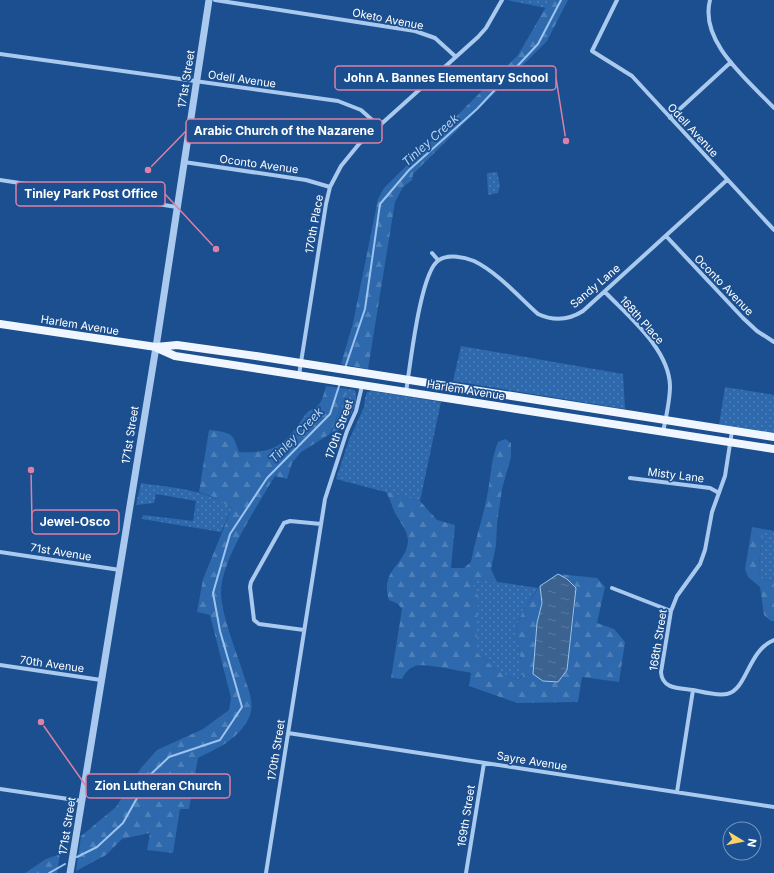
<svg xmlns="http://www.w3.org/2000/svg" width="774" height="873" font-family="Inter,sans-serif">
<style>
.grass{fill:url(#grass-dots)}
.forest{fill:url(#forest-firs)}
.water{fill:url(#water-ripples);stroke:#9cc4f0}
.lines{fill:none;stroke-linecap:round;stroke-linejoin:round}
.stream{stroke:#9cc4f0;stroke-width:2}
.minor{stroke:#a9c9ee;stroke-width:4}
.tertiary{stroke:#a9c9ee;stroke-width:7}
.primary{stroke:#f0f6ff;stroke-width:8}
.labels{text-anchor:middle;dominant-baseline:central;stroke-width:3.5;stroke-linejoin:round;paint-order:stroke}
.street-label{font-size:11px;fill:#fff;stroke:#1b4f8f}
.water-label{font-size:12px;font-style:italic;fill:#b5d3f5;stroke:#1b4f8f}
.leader{fill:none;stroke:#dd80a5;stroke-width:1.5}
.callout-dot{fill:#dd80a5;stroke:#1b4f8f;stroke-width:1.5}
.callout{fill:#1b4f8f;stroke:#dd80a5;stroke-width:1.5}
.callout-label{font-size:12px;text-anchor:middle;font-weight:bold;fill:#fff}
</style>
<defs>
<pattern id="grass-dots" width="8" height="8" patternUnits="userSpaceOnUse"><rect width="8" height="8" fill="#2e69ad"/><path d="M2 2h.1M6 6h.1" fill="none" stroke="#4d80b9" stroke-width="1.8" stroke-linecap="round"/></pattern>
<pattern id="forest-firs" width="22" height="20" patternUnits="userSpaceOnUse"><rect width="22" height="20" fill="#2e69ad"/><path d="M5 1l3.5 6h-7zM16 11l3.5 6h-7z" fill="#4d80b9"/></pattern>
<pattern id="water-ripples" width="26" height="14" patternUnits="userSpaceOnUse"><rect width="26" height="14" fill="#3c6290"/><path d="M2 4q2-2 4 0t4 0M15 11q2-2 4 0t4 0" fill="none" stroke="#597aa1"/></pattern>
</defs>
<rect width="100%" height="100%" fill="#1b4f8f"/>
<path class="grass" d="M507,0h43l-4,8z
M497,172l3,13 -2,8 -10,2 -1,-22z
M461,346l162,28 2,35 -172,-28z
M725,387l49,8v38l-55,-8z
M348,389l7,1c5,13 -6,27 -12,38l-12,5z
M372,391l69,11 -21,99 -84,-22 13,-39 15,-33 1,-9 2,-6z
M141,483c31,5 65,6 91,25l-11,24 -79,-13 1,-4 50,6 3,-20 -40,-7 -2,9 -18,2z
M763,529l11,2v51l-12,-3 -4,-6z
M471,578l67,10 -14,21 -8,18 7,48 -6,5 -18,-8 -23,-20v-27z"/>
<path class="forest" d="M550,0h18l-21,41 -134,133 -1,6 -9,7 -8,15 -27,167 -27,-5 12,-41 25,-124 6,-11 134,-133z
M326,386l22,3 -18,45 -29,18 -9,11 -5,16 -12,-3c-17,29 -55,85 -54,118 1,24 18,64 25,88 3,9 7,19 5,29 -1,7 -7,16 -12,21 -11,12 -27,19 -41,26l-9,51h-9l-7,44 -26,-3 3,-17 -28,6 -16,16 -30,16 5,-35 35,-29 25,-39 16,-18 46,-21 26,-19 2,-12 -21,-83 -13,-3 6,-33 29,-71 -19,-11 -14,-5 10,-62c8,1 21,1 25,9 2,4 3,9 5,13 38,2 47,-9 66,-37 4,-5 6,-5 10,-7 7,-4 9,-15 11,-22z
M505,439l6,4v14l-9,32 -5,35 -1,22 -5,23 6,13 -26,-3 7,17 -2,56 23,20 18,8 6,-4 -7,-49 8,-18 16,-23 2,17 -5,20 30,47 8,-63 -8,-28 -9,-5 39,4 8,9 -8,36 17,6 11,13 -6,40 -37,-5 -4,25 -61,1 -48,-17 2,-13c-12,-2 -47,-10 -56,-7 -7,3 -10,7 -13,13l-11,-1 11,-69 -4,-5 -9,-4c-10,-30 18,-36 19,-59 0,-10 -8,-19 -13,-28 -4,-8 -4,-14 -10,-22l35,10 17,19 18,5 -4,43h13l7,-6c4,-22 12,-44 16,-66 4,-18 4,-38 11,-54z
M752,527l11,2 -5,44 4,6 12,3v39h-3l-7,-6 -4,-28 -12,-10 -3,-8z
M60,854l-3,19h-32l21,-14z"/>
<path class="water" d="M558,574l9,5 9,9 -9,82 -9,12 -15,-1 -10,-7 4,-51 5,-20 -2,-17z"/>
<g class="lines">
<path class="stream" d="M345,368l20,-59 15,-105 29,-34 68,-61 61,-65 23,-44
M77,857l20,-10 26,-24 27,-48 19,-18 51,-17 22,-33 -22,-76 -7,-38 17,-59 37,-56 63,-64 10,-31
M49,873l16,-9"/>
<path class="minor" d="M215,0l200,31 20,7 21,19
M617,0l-25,51 40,25 142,154
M710,0c-11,42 38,80 64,108
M0,54l338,47 23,9 18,16
M670,118l61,-56
M184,162l122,18 24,7
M0,180l177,27
M666,236l77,82 14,13 17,11
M432,253l6,7
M605,292c24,25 64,57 65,94 0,15 -4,31 -7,46
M299,375l27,-171 4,-17 11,-21 18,-22 119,-107 8,-9 16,-28
M406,392c4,-24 14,-121 33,-132 10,-6 25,-3 35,1 23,11 45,36 64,53 15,7 31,6 45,-3l144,-131
M630,478l80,10 9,5
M0,552l120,18
M612,588l59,23
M304,630l-45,-6 -5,-4 -4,-33 1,-5 33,-59 6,-2 31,3
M0,665l101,15
M693,690c10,2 23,6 34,4 20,-4 21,-44 47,-54
M288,733l486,74
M0,789l82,12
M677,792l16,-102c-15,-2 -31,-1 -32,-18l10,-61 6,-15 23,-32 5,-14 7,-38 13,-36 7,-45
M266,873l59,-374 22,-68 9,-20 6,-25
M466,873l18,-110"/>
<path class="tertiary" d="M70,873l86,-526 53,-347"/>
<path class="primary" d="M0,324l156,23 21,-2 79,11 518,81
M157,348l18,8 599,93"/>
</g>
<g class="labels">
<g class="street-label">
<text transform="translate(388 19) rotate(11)">Oketo Avenue</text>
<text transform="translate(186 79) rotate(-81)">171st Street</text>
<text transform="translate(242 79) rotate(8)">Odell Avenue</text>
<text transform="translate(693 130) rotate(47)">Odell Avenue</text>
<text transform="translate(259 164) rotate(8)">Oconto Avenue</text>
<text transform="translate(314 224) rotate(-80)">170th Place</text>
<text transform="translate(724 285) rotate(46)">Oconto Avenue</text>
<text transform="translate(595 286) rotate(-40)">Sandy Lane</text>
<text transform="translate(642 320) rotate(48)">168th Place</text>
<text transform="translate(80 325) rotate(9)">Harlem Avenue</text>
<text transform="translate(466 390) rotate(9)">Harlem Avenue</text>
<text transform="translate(339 429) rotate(-70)">170th Street</text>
<text transform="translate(130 435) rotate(-81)">171st Street</text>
<text transform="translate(676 475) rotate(7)">Misty Lane</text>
<text transform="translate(61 552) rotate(9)">71st Avenue</text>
<text transform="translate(658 640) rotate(-81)">168th Street</text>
<text transform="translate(52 664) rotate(8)">70th Avenue</text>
<text transform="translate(276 750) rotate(-81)">170th Street</text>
<text transform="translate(532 761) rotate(9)">Sayre Avenue</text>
<text transform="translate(466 816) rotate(-81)">169th Street</text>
<text transform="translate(67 826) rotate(-81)">171st Street</text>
</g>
<g class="water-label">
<text transform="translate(430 140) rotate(-42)">Tinley Creek</text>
<text transform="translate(296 435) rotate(-46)">Tinley Creek</text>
</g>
</g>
<path class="leader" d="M566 141L556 78M148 170L186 131M216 249L165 194M31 470L32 522M41 722L86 786"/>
<g class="callout-dot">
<circle cx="566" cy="141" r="4"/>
<circle cx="148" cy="170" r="4"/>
<circle cx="216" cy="249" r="4"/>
<circle cx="31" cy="470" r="4"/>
<circle cx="41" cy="722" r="4"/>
</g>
<g class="callout">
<rect x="335" y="66" width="221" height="24" rx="4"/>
<rect x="186" y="119" width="196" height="24" rx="4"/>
<rect x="16" y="182" width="149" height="24" rx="4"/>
<rect x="32" y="510" width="87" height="24" rx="4"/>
<rect x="86" y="774" width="144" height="24" rx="4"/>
</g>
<g class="callout-label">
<text x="446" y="82">John A. Bannes Elementary School</text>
<text x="284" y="135">Arabic Church of the Nazarene</text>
<text x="91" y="198">Tinley Park Post Office</text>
<text x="75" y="526">Jewel-Osco</text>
<text x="158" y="790">Zion Lutheran Church</text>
</g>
<g transform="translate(742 841) rotate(100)"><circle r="19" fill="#1b4f8f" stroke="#7695bc"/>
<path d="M0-3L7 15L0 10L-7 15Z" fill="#ffd166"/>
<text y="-6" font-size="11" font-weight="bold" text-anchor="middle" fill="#ffffff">N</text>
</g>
</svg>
